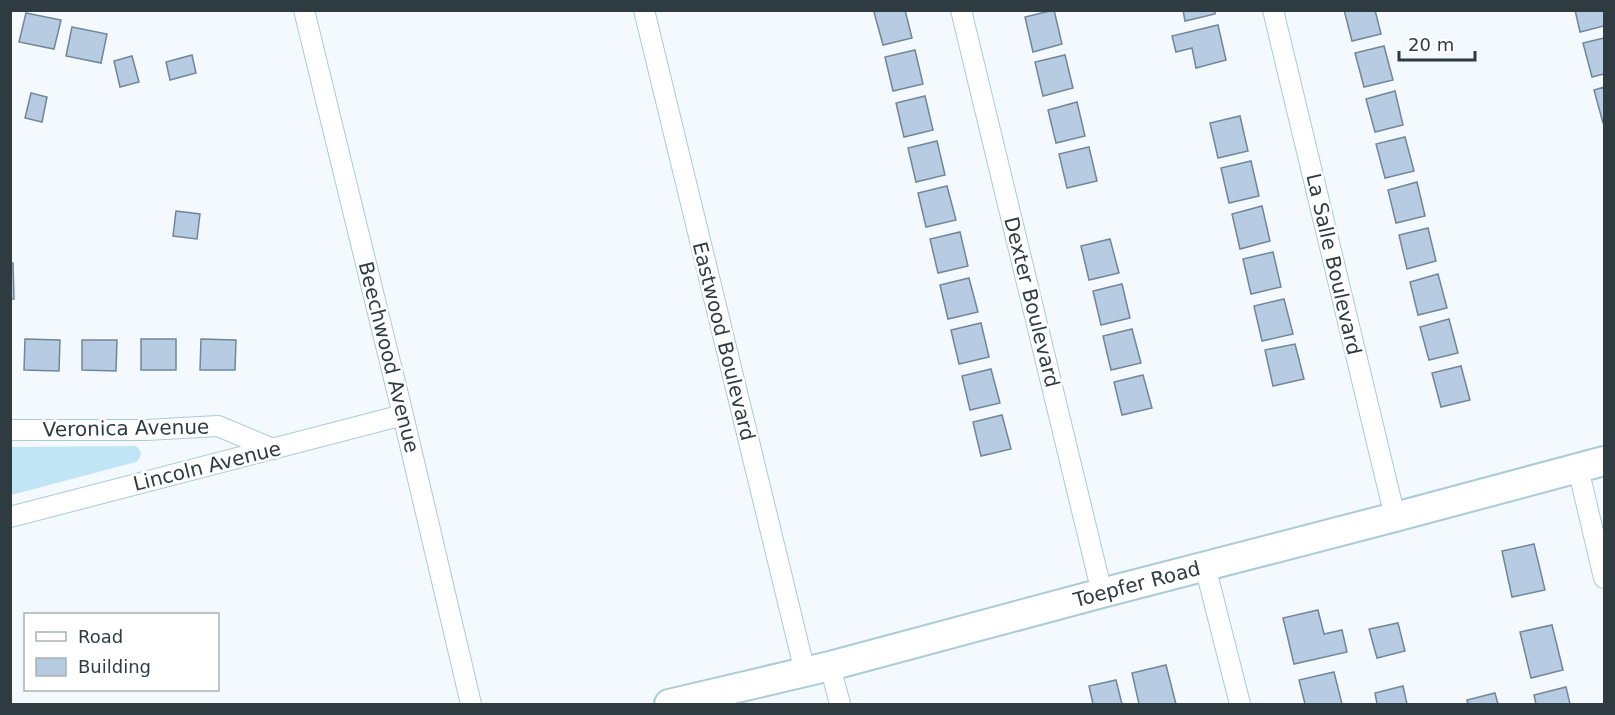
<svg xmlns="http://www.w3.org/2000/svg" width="1615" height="715" font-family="'DejaVu Sans',sans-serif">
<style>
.green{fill:#c0e5f4}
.building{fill:#b7cbe2;stroke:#72869a;stroke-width:1.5}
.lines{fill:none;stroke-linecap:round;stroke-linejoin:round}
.street-casing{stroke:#aacbd7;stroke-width:22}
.secondary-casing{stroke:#aacbd7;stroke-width:32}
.street{stroke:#fff;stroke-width:20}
.secondary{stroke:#fff;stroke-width:28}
.labels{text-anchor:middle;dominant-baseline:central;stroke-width:5;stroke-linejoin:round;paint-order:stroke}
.street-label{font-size:20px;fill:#2e3c41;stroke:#fff}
</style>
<rect width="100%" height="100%" fill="#f3f9fc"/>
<path class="green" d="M135,446c7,4 8,10 1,16l-125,33v-48z"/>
<path class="building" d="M880,10h25l7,28 -29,7 -9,-33z
M1054,10l8,34 -29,8 -8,-35z
M1183,10h32v4l-30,7z
M1344,10h31l6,24 -29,7z
M1575,10h29v16l-24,6z
M26,13l35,7 -7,29 -35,-7z
M1218,25l8,35 -30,8 -4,-20 -16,4 -4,-16z
M72,27l35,7 -6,29 -35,-7z
M1604,38v36l-12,3 -9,-34z
M1384,46l9,34 -29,7 -9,-34z
M915,50l8,34 -30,7 -8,-34z
M192,55l4,18 -26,7 -4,-18z
M1065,55l8,33 -30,8 -8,-34z
M132,56l7,26 -19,5 -6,-26z
M1604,87v36h-1l-9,-33z
M1395,91l8,34 -28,7 -9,-33z
M31,93l16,4 -5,25 -17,-4z
M925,96l8,34 -29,7 -8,-34z
M1077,102l8,34 -29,7 -8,-33z
M1240,116l8,35 -30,7 -8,-35z
M1405,137l9,34 -29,7 -9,-34z
M937,141l8,34 -29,7 -8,-34z
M1089,147l8,34 -30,7 -8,-34z
M1251,161l8,35 -30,7 -8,-35z
M1417,182l8,34 -29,7 -8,-33z
M947,186l9,34 -30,7 -8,-34z
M1262,206l8,35 -30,8 -8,-35z
M176,211l24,3 -3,25 -24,-3z
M1428,228l8,33 -29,8 -8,-34z
M960,232l8,34 -30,7 -8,-34z
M1110,239l9,34 -30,7 -8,-34z
M1273,252l8,35 -30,7 -8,-35z
M10,263h3l1,36h-4z
M1438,274l9,34 -29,7 -8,-33z
M969,278l9,34 -30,7 -8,-34z
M1122,284l8,34 -29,7 -8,-34z
M1284,299l9,35 -31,7 -8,-35z
M1449,319l9,34 -29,7 -9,-33z
M981,323l8,34 -30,7 -8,-34z
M1132,329l9,34 -30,7 -8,-34z
M25,339l35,1 -1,31 -35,-1z
M141,339h35v31h-35z
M201,339l35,1 -1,30h-35z
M82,340h35l-1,31 -34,-1z
M1295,344l9,35 -31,7 -8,-36z
M1461,366l9,34 -29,7 -9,-34z
M991,369l9,34 -30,7 -8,-34z
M1143,375l9,33 -30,7 -8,-33z
M1002,415l9,34 -30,7 -8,-34z
M1534,544l11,46 -33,7 -10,-46z
M1318,610l6,24 18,-4 5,22 -53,12 -11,-46z
M1398,623l7,28 -28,7 -8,-29z
M1552,625l11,45 -32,8 -11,-46z
M1166,665l10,39h-37l-7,-31z
M1334,672l8,32h-37l-6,-24z
M1116,680l6,24h-29l-4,-18z
M1403,686l4,18h-30l-2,-11z
M1566,687l4,17h-34l-2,-9z
M1495,693l3,11h-30l-1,-4z"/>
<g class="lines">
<g class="street-casing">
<path id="street" d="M304,10l99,405 68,289
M644,10l161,662
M961,10l141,583
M1273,10l122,507
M10,430h136l72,-4 55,23
M1578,468l26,110
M10,517l393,-102
M1205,566l35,138
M830,666l10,38"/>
</g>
<g class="secondary-casing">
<g id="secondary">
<path id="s1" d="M669,704l161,-38 272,-73 293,-76 209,-56"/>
</g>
</g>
<use href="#street" class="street"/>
<use href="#secondary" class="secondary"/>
</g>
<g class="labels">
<g class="street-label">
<text transform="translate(1334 264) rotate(77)">La Salle Boulevard</text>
<text transform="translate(1032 302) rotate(76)">Dexter Boulevard</text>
<text transform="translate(724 341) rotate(76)">Eastwood Boulevard</text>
<text transform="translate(389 357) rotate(76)">Beechwood Avenue</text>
<text transform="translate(126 428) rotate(-1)">Veronica Avenue</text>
<text transform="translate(207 466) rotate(-14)">Lincoln Avenue</text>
<text stroke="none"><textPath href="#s1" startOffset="483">Toepfer Road</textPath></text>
</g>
</g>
<rect width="1615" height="715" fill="none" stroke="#2e3c41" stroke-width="24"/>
<rect x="24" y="613" width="195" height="78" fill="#ffffff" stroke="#abb1b3" stroke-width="1.5"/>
<rect x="36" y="632" width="30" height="9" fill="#ffffff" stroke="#abb1b3" stroke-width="1.5"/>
<text x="78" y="643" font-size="18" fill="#2e3c41">Road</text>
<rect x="36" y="658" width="30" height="18" fill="#b7cbe2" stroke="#abb1b3" stroke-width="1.5"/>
<text x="78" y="673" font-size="18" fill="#2e3c41">Building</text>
<path d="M1399 51v9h76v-9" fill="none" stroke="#2e3c41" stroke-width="3"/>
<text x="1408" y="51" font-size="18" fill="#2e3c41" stroke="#ffffff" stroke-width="4.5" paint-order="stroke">20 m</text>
</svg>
